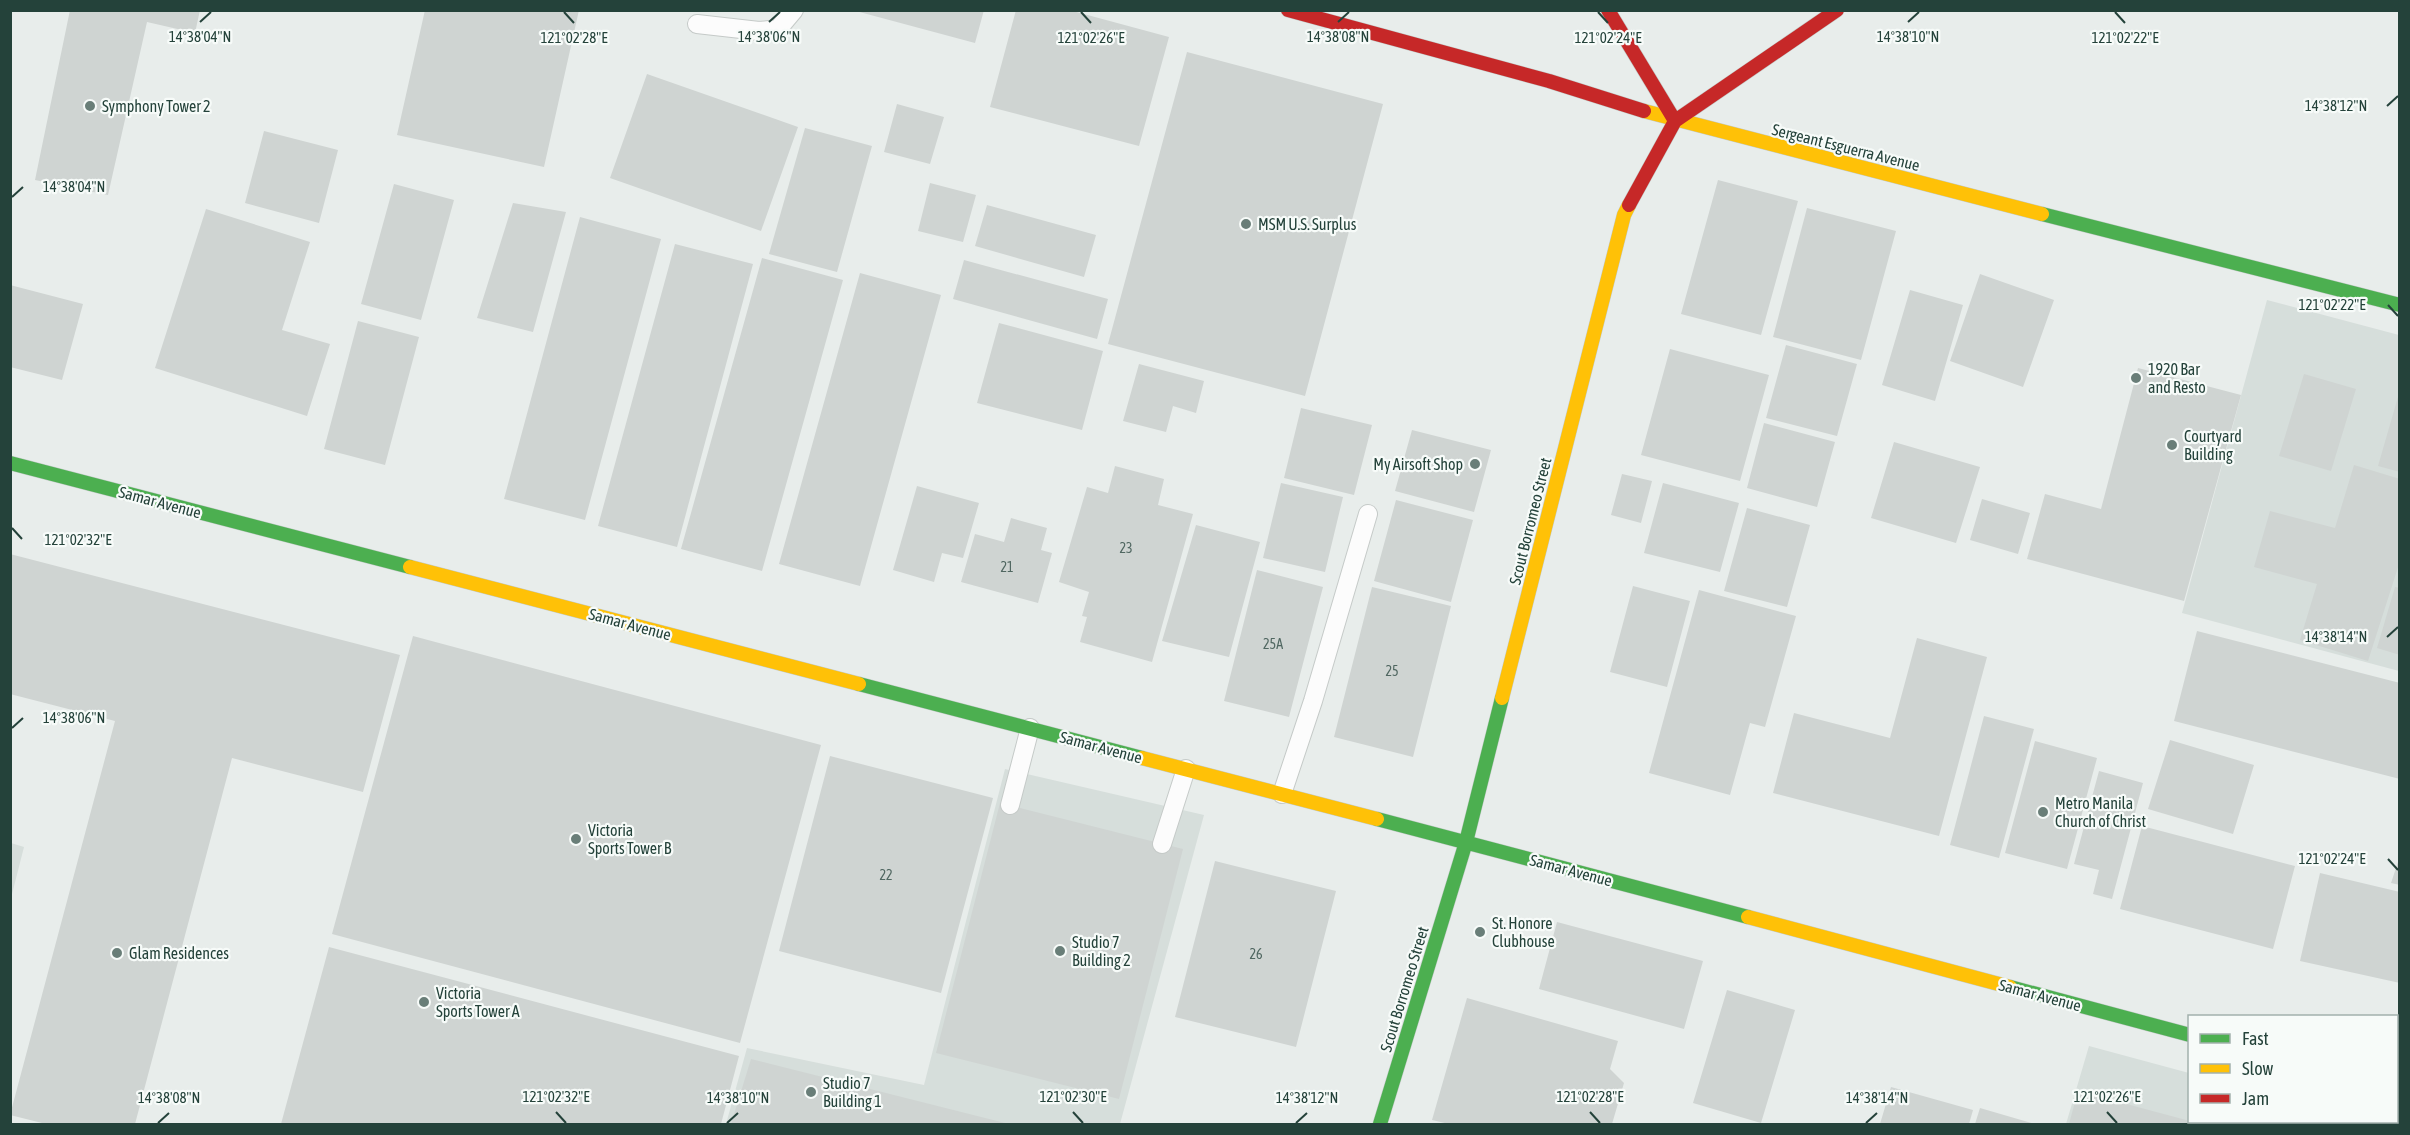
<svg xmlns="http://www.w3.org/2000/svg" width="2410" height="1135" font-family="'Asap Condensed',sans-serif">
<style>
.built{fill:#d6dedb}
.building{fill:#cfd4d2}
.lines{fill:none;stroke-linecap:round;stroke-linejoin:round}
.lane-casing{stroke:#c5cac8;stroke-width:20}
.street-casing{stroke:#c5cac8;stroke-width:34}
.fast-casing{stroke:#c3cbc8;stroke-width:15}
.slow-casing{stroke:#c3cbc8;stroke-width:15}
.jam-casing{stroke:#c3cbc8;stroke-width:15}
.lane{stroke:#fcfcfc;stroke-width:18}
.street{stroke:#fcfcfc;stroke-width:33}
.fast{stroke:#4caf50;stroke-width:14}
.slow{stroke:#ffc107;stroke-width:14}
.jam{stroke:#c62828;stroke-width:14}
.ticks{fill:none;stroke:#24423a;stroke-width:2}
.poi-dot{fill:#697e78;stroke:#f7fbf9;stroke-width:2}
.labels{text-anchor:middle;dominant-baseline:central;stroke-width:4.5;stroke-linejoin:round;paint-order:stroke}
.number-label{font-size:14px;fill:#506761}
.poi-label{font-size:16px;fill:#24423a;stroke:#f7fbf9;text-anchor:start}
.street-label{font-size:16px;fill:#24423a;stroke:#f7fbf9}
.ticks-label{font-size:15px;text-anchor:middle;fill:#24423a;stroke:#f7fbf9;stroke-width:4.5;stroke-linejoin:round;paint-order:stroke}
</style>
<rect width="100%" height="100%" fill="#e8edeb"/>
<path class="built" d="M2267,300l132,35v336l-217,-58z
M1005,769l199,46 -84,309h-394l21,-76 177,37z
M11,843l13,4 -13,51 -1,-55z
M2089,1046l100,27 1,49h63l-1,2h-186z"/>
<path class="building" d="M70,10h130l-5,23 -48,-11 -39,173 -73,-15z
M425,10h154l-35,157 -147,-32z
M852,10h132l-9,33z
M1016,10h53l100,27 -30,109 -149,-39z
M1187,52l196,52 -78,292 -197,-52z
M647,74l151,53 -37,104 -151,-53z
M897,104l47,13 -14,47 -46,-12z
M805,128l67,18 -35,126 -68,-18z
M264,131l74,19 -19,73 -74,-20z
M1718,180l80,21 -37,134 -80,-21z
M930,183l46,12 -13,47 -45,-11z
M394,184l60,16 -33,120 -60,-16z
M513,203l53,9 -33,120 -56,-14z
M987,205l109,30 -12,42 -109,-31z
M1807,208l89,23 -35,129 -88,-23z
M206,209l104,33 -28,88 48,14 -23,72 -152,-48z
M580,217l81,22 -76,281 -81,-21z
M675,244l78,20 -76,283 -79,-21z
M762,258l81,22 -81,291 -81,-22z
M964,260l144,39 -11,40 -144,-40z
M860,273l81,22 -81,291 -81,-22z
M1980,274l74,26 -31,87 -73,-26z
M10,285l73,19 -21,76 -52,-13z
M1910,290l53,15 -28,96 -53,-16z
M358,321l61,16 -34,128 -61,-16z
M999,323l104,28 -21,79 -105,-27z
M1786,345l71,19 -20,72 -71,-18z
M1670,349l99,26 -29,106 -99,-26z
M1139,364l65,17 -8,32 -23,-7 -7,26 -43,-11z
M2138,368l103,27 -57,206 -157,-42 18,-65 56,15z
M2304,374l52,15 -25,82 -52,-15z
M2400,390v82l-22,-6z
M1301,408l71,17 -18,70 -70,-17z
M1764,423l71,19 -18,65 -70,-19z
M1412,430l79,20 -17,62 -79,-21z
M1894,442l86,25 -24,76 -85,-25z
M2354,465l46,14v82l-32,100 -68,-21 17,-56 -63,-17 16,-56 65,17z
M1115,466l49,13 -6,26 35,9 -41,148 -72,-20 7,-25 -5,-1 7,-24 -30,-10 28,-95 21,6z
M1622,474l30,7 -11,42 -30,-8z
M1281,483l62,14 -18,75 -62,-14z
M1663,483l76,20 -19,69 -76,-19z
M917,486l62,17 -16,55 -21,-5 -8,29 -41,-12z
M1982,499l48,14 -12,41 -48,-14z
M1396,500l77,20 -22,82 -77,-21z
M1747,508l63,17 -23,82 -63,-16z
M1011,518l36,10 -6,22 11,3 -14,50 -77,-21 14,-48 29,8z
M1196,525l64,17 -31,115 -67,-16z
M10,554l390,101 -37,137 -131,-34 -97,366h-89l-36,-9 105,-394 -105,-27z
M1257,570l66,17 -34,130 -65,-16z
M1633,586l57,15 -23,86 -57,-15z
M1372,587l79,19 -38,151 -79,-20z
M2395,587l5,1v67l-23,-7z
M1699,590l97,26 -31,111 -15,-4 -20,72 -81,-22z
M2197,631l203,52v96l-226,-58z
M413,636l408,109 -81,298 -408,-109z
M1917,638l70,19 -48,179 -166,-43 21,-80 96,25z
M1984,716l50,13 -35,129 -49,-13z
M2170,740l84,25 -21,69 -85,-25z
M2035,741l62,17 -30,111 -62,-16z
M830,756l163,42 -52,195 -162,-42z
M2099,771l44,12 -31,116 -19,-5 6,-24 -25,-6z
M1000,803l183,46 -64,250 -183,-46z
M2142,826l153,40 -22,83 -153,-40z
M2400,856v29l-9,-2z
M1215,861l121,30 -40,156 -121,-30z
M2320,873l80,19v91l-100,-22z
M1557,922l146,39 -19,68 -145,-40z
M329,947l410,109 -18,68h-440z
M1727,990l68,20 -34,113 -68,-20z
M1467,998l151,43 -8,28 14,14 -12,41h-163l-17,-4z
M751,1059l258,65h-278z
M1891,1087l82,23 -4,14h-89z
M2078,1091l123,33h-132z
M1980,1108l55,16h-60z"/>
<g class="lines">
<g class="lane-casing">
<path id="lane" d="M697,24l62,7 19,-2 16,-19
M1282,794l31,-93 55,-187
M1010,805l20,-77
M1162,844l24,-75"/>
</g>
<g class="street-casing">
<path id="street" d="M2396,1090l4,1"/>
</g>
<g class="fast-casing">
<path id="fast" d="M2042,214l358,91
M10,463l400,104
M859,684l283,74
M1377,819l371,98
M2010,987l180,48
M1380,1124l86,-282 36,-144"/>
</g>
<g class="slow-casing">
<path id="slow" d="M1644,111l398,103
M410,567l449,117
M1502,698l122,-483 5,-10
M1142,758l235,61
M1748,917l262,70"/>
</g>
<g class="jam-casing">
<path id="jam" d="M1288,10l261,71 95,30
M1608,10l67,111
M1629,205l46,-84 162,-111"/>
</g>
<use href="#lane" class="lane"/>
<use href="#street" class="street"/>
<use href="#fast" class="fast"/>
<use href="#slow" class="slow"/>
<use href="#jam" class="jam"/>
</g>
<path class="ticks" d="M564,12l10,11M1081,12l10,11M1598,12l10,11M2115,12l10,11M200,22l11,-10M769,22l11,-10M1338,22l11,-10M1908,22l11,-10M2387,106l11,-10M12,197l11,-10M2388,305l10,11M12,528l10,11M2387,637l11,-10M12,728l11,-10M2388,859l10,11M556,1112l10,11M1073,1112l10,11M1590,1112l10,11M2107,1112l10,11M158,1123l11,-10M727,1123l11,-10M1296,1123l11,-10M1866,1123l11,-10"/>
<g class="poi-dot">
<circle cx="90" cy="106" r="6"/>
<circle cx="1246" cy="224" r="6"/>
<circle cx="2136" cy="378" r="6"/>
<circle cx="2172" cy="445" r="6"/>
<circle cx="1475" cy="464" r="6"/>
<circle cx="2043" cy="812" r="6"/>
<circle cx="576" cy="839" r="6"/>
<circle cx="1480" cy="932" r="6"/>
<circle cx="1060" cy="951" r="6"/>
<circle cx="117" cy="953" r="6"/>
<circle cx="424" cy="1002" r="6"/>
<circle cx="811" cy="1092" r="6"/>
</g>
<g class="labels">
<g class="number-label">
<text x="1126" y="548">23</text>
<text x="1007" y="567">21</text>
<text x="1273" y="644">25A</text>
<text x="1392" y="671">25</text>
<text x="886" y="875">22</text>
<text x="1256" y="954">26</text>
</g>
<g class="poi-label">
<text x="102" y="106">Symphony Tower 2</text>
<text x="1258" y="224">MSM U.S. Surplus</text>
<text x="2148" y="369">1920 Bar<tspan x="2148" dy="18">and Resto</tspan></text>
<text x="2184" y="436">Courtyard<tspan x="2184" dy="18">Building</tspan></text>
<text x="1463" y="464" text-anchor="end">My Airsoft Shop</text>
<text x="2055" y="803">Metro Manila<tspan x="2055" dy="18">Church of Christ</tspan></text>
<text x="588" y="830">Victoria<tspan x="588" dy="18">Sports Tower B</tspan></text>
<text x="1492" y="923">St. Honore<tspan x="1492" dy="18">Clubhouse</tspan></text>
<text x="1072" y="942">Studio 7<tspan x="1072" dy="18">Building 2</tspan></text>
<text x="129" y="953">Glam Residences</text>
<text x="436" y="993">Victoria<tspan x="436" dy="18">Sports Tower A</tspan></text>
<text x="823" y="1083">Studio 7<tspan x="823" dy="18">Building 1</tspan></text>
</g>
<g class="street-label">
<text transform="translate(1846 147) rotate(14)">Sergeant Esguerra Avenue</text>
<text transform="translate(160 502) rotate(15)">Samar Avenue</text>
<text transform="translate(1530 521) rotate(-76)">Scout Borromeo Street</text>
<text transform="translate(630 624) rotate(15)">Samar Avenue</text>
<text transform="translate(1101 747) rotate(15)">Samar Avenue</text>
<text transform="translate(1571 870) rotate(15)">Samar Avenue</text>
<text transform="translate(1404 989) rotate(-73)">Scout Borromeo Street</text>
<text transform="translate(2040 995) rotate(15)">Samar Avenue</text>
</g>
</g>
<g class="ticks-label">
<text x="200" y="42">14°38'04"N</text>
<text x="769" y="42">14°38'06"N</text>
<text x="1338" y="42">14°38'08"N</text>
<text x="1908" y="42">14°38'10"N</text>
<text x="574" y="43">121°02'28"E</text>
<text x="1091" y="43">121°02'26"E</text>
<text x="1608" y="43">121°02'24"E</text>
<text x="2125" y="43">121°02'22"E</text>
<text x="2336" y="111">14°38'12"N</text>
<text x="74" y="192">14°38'04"N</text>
<text x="2332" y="310">121°02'22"E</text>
<text x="78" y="545">121°02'32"E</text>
<text x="2336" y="642">14°38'14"N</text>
<text x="74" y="723">14°38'06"N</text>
<text x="2332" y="864">121°02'24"E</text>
<text x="556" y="1102">121°02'32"E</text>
<text x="1073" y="1102">121°02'30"E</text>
<text x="1590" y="1102">121°02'28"E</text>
<text x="2107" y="1102">121°02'26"E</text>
<text x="169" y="1103">14°38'08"N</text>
<text x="738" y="1103">14°38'10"N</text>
<text x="1307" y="1103">14°38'12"N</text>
<text x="1877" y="1103">14°38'14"N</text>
</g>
<rect width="2410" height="1135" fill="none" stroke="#24423a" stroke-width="24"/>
<rect x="2188" y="1015" width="210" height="108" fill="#f7fbf9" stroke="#a3b1ad" stroke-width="1.5"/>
<rect x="2200" y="1034" width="30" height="9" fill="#4caf50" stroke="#a3b1ad" stroke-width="1.5"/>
<text x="2242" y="1045" font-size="18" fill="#24423a">Fast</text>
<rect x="2200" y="1064" width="30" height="9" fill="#ffc107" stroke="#a3b1ad" stroke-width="1.5"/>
<text x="2242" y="1075" font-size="18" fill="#24423a">Slow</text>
<rect x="2200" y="1094" width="30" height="9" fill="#c62828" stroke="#a3b1ad" stroke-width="1.5"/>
<text x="2242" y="1105" font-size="18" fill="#24423a">Jam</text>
</svg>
